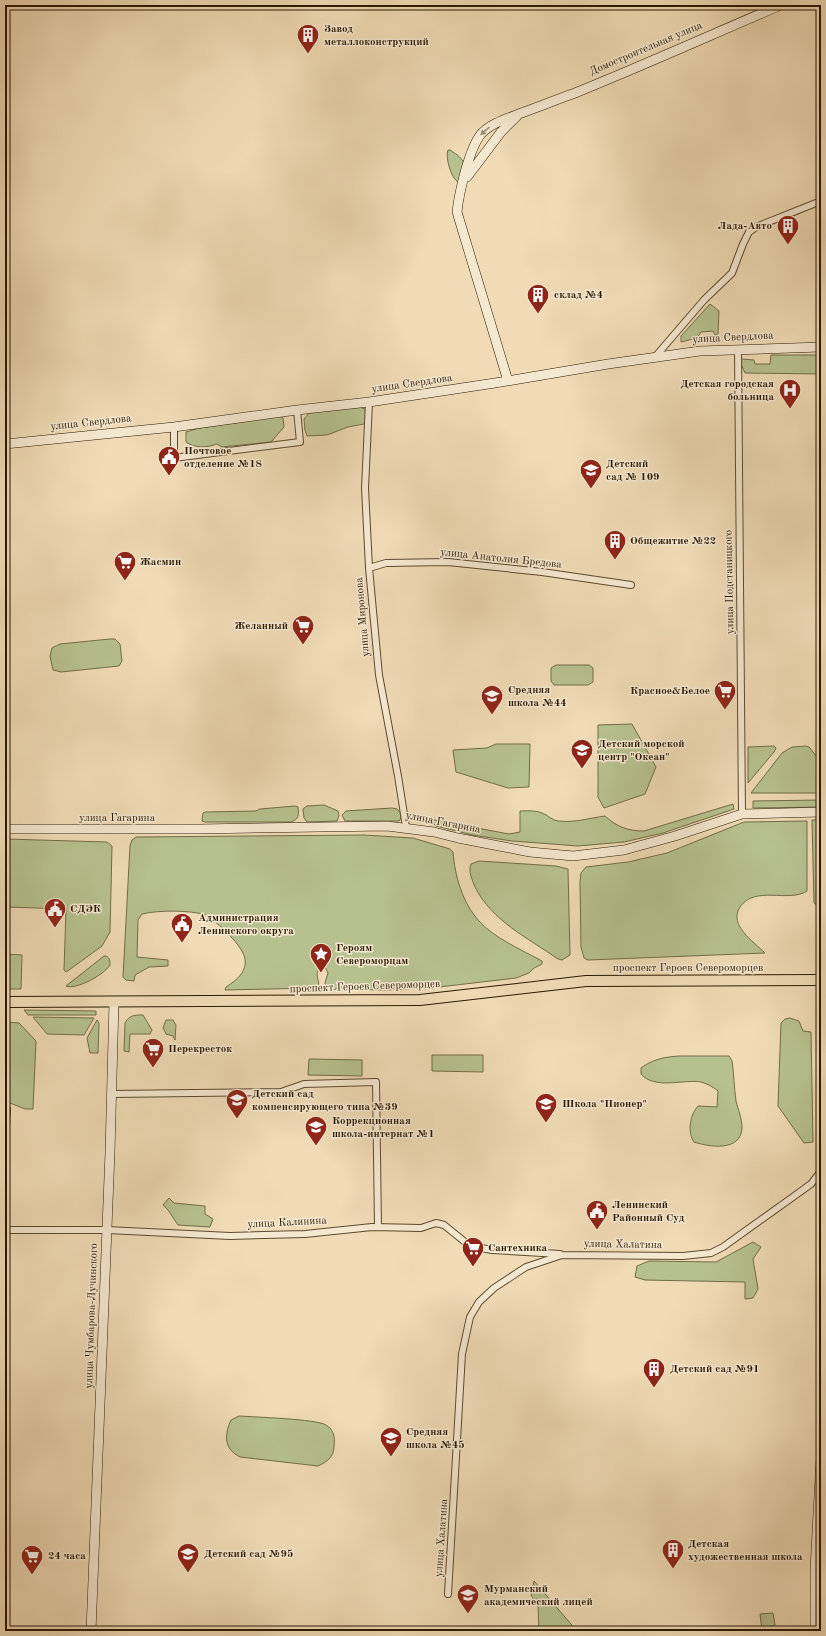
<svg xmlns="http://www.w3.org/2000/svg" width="826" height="1636" font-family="'Old Standard TT',serif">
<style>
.green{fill:#b7c190;stroke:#706d48}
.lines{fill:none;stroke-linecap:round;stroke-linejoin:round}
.street-casing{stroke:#5b4a2e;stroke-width:8}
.secondary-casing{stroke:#291901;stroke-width:10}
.primary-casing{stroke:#291901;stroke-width:12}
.street{stroke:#f5e8d0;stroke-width:6}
.secondary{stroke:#f5e8d0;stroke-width:9}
.primary{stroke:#f0dbb6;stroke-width:10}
.oneway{fill:#998b73}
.labels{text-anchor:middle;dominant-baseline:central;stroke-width:3;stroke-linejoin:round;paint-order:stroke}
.poi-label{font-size:11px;font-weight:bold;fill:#291901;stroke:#f5e8d0;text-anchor:start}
.street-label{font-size:11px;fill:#291901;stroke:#f5e8d0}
</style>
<rect width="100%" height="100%" fill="#f0dbb6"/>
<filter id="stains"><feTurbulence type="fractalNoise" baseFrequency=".005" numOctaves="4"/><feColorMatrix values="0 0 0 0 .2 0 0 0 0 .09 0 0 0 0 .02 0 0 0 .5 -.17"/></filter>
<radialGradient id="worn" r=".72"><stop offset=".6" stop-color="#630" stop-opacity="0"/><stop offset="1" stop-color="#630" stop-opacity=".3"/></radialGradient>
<path class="green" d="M448,150h2c17,11 16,13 8,32 -7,-4 -13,-25 -10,-32z
M710,304l9,7 -1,23 -3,1 -2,-4 -12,1 -4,6 -16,4v-6z
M771,355h50v19l-76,-1 -5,-11 1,-3 13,1 1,4h15z
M356,406l9,3 1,10 -2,5 -16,3 -21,8 -20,1 -2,-6 -1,-11 5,-6z
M280,416l3,2 1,9 -13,15 -49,5 -5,-3c-10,4 -23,4 -31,-2v-10l14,-4z
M110,639h5l5,5 2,17 -3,5 -58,6 -8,-2 -3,-14 2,-8 8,-4z
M556,665h33l4,3v14l-5,3h-34l-3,-4v-13z
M632,724l24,43 -11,27 -41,14 -6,-11v-72z
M496,744h34l-1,43 -21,1 -52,-16 -3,-22 34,-2z
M774,746l2,2 -2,4 -26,31v-36z
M806,746l3,1 12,15v31h-70l31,-40 10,-6z
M821,800v7l-68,1v-7z
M733,804l1,5 -71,24 -39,9 -46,4 -66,-5 -40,-6 -36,-9 -7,-7 80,15 11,-2v-21c6,0 15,-1 22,2 6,2 9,7 16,8 16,2 32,-3 47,-5 12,11 23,15 39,15z
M324,805l14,6 1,4 -2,6 -30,1 -3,-4 -1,-9 4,-3z
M295,806l3,1c1,8 1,12 -7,15h-86l-3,-1 1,-8 2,-1 51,-1 4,-2z
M392,808l5,1 3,3 1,6 -2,3h-54l-3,-6 4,-4z
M812,820h5l2,47 2,2v39l-7,-5z
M744,822l63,-1v70c-19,12 -52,-6 -67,16 -12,18 14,35 25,46l-177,7 -4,-2 -3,-11 -1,-65 1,-9 5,-6 42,-5 39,-9z
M364,835l49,3 37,11 3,3c2,24 9,50 26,69 15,17 43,29 63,40v3l-8,4 -5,5 -13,5 -77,9 -53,3 -60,-1 -1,-6 3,-10 -3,-6h-3c-8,5 -4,10 -3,18l-3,3 -91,2 1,-3c24,-15 25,-29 6,-49 -8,-9 -17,-17 -26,-23 -16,-5 -48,-5 -64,-1l-4,6 -1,37 31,3v6l-19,1 -14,8 -1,6 -8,-1 -3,-3 7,-131 2,-6 4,-3z
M5,839l102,3 5,4 -2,86 -8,14 -33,24 -3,2 -2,-2 2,-61 -58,-2 -2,47 16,1 -1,34h-16z
M479,861l77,5 12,3 2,86 -8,5 -4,-1c-30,-21 -66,-38 -83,-72 -3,-8 -7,-15 -4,-23z
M104,956h2c4,2 4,5 4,9 -6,10 -34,25 -44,21z
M24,1010l72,1v4h-68z
M143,1015l9,15 -2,4h-20l-1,18 -5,-1 1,-28c4,-8 10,-8 18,-8z
M33,1017l61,1 -10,17 -37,-1z
M790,1018l9,3 4,10 8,1 2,110 -9,1 -26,-37 3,-83 4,-4z
M97,1020l2,3 -1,30h-8l-3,-15z
M166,1020h7l3,5 -1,15 -2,-4 -7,-2 -3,-6z
M5,1022l14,1 17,18 -3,68h-8l-20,-8z
M432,1055h51v17l-51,-1z
M679,1056h50l3,5c2,13 2,26 4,40 2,8 6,18 6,27 -1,24 -33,19 -48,14 -7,-10 -4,-27 4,-36l19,1 1,-16c-5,-4 -10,-7 -17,-9 -18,-3 -46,8 -60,-8v-6c12,-9 24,-11 38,-12z
M309,1059l53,1v16l-54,-1z
M169,1198l5,5 31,3v8l8,5 -3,8 -32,-2 -10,-15 -5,-5z
M753,1242l8,5 -8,12 5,30 -5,9 -8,1v-17l-100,-2 -10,-3 2,-11 12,-5 67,1z
M239,1416c15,1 77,3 87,9 8,5 9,12 8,21 0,11 -7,16 -16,20l-78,-9c-16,-8 -16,-22 -9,-37z
M534,1581l43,50h-38l-1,-25 -7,-11z
M773,1613l2,12 -13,6 -2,-17z"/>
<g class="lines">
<g class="street-casing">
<path id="street" d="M738,349l4,465
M655,357l49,-57 28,-27 11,-29 6,-12 7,-5 65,-26
M369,402l-4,86 4,80 10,107 19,101 8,51
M174,427v31l126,-16 -3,-32
M369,568l17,-5 62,-1 94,10 89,13
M112,1094l169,-2 23,-8 72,-2 2,145
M5,1108l2,1 -2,36
M5,1230h102l123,6 75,-2 67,-7 49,1 15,-5 8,2 26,21 22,4 68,4
M448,1594l14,-240 8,-37 9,-15 15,-14 32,-21 36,-12 121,1 28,-3 12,-6 88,-63 10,-13"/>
</g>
<g class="secondary-casing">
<path id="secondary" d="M467,177l34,-45 16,-16
M508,381l-51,-169c2,-19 12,-63 24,-78 11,-12 28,-16 43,-22 17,-6 34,-13 51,-19 69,-28 138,-59 206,-88
M5,444l169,-17 123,-17 72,-8 126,-19 113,-19 92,-13 121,-4
M5,829h194l188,-3 47,6 24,6 72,14 43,4 51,-6 51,-14 67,-22 79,-2
M91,1631l19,-479 4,-150
M815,1631v-62l6,-110"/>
</g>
<g class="primary-casing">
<path id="primary" d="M5,1002l415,-2 166,-19 235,-1"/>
</g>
<use href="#street" class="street"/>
<use href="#secondary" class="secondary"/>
<use href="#primary" class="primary"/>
</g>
<defs><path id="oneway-solid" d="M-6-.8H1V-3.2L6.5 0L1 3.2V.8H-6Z"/></defs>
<use class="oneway" href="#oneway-solid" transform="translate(485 131) rotate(138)"/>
<defs>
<g id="building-pin" transform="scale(1.15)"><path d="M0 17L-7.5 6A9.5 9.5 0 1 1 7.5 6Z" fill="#8f2418" stroke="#f5e8d0"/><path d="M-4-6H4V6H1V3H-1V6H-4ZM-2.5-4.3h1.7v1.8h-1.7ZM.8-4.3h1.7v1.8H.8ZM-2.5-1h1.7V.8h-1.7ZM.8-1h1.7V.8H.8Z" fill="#fff"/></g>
<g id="hospital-pin" transform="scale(1.15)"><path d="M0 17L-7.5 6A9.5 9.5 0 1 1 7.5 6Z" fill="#8f2418" stroke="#f5e8d0"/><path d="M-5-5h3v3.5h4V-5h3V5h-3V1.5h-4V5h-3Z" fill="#fff"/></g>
<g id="civic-pin" transform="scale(1.15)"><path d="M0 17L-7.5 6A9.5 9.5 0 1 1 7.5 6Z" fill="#8f2418" stroke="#f5e8d0"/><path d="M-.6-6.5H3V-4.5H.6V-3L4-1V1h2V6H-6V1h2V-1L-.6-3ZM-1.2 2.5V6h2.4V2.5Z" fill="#fff"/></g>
<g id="school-pin" transform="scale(1.15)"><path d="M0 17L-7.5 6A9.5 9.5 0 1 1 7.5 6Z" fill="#8f2418" stroke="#f5e8d0"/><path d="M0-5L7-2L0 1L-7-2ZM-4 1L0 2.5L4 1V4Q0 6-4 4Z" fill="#fff"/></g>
<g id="supermarket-pin" transform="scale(1.15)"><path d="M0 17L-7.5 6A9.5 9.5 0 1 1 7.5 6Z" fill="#8f2418" stroke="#f5e8d0"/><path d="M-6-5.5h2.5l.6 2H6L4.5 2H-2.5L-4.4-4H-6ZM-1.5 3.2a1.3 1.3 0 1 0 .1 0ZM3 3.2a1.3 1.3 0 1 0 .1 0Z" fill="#fff"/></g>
<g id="sight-pin" transform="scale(1.15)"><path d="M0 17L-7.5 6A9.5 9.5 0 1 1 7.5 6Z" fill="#8f2418" stroke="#f5e8d0"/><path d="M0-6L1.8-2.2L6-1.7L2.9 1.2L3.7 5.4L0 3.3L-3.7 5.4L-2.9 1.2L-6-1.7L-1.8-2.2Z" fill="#fff"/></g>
</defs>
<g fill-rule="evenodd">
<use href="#building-pin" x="308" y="35"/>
<use href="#building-pin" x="788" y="226"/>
<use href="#building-pin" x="538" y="295"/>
<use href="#hospital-pin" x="790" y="390"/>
<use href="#civic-pin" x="169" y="457"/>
<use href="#school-pin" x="591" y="470"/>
<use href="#building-pin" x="615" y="541"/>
<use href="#supermarket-pin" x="125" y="562"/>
<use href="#supermarket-pin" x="303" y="626"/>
<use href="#supermarket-pin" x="725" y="691"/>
<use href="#school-pin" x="492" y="696"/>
<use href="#school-pin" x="582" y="750"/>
<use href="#civic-pin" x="55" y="909"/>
<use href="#civic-pin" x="182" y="924"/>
<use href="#sight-pin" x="321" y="954"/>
<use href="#supermarket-pin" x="153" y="1049"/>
<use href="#school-pin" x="237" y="1100"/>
<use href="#school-pin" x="546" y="1104"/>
<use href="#school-pin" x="316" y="1127"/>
<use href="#civic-pin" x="597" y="1211"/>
<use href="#supermarket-pin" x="473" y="1248"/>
<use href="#building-pin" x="654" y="1369"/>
<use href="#school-pin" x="391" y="1438"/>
<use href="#building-pin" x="673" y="1550"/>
<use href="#school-pin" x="188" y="1554"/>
<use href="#supermarket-pin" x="32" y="1556"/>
<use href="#school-pin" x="468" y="1595"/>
</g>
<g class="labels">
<g class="poi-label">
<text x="324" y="29">Завод<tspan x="324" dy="13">металлоконструкций</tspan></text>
<text x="772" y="226" text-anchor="end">Лада-Авто</text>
<text x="554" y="295">склад №4</text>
<text x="774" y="384" text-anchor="end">Детская городская<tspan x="774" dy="13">больница</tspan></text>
<text x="184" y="451">Почтовое<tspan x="184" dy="13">отделение №18</tspan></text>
<text x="606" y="464">Детский<tspan x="606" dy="13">сад № 109</tspan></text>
<text x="630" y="541">Общежитие №22</text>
<text x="140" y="562">Жасмин</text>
<text x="288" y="626" text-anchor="end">Желанный</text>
<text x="508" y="690">Средняя<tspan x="508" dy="13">школа №44</tspan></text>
<text x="710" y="691" text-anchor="end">Красное&amp;Белое</text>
<text x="598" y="744">Детский морской<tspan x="598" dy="13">центр "Океан"</tspan></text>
<text x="70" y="909">СДЭК</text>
<text x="198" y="918">Администрация<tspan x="198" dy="13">Ленинского округа</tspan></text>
<text x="336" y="948">Героям<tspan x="336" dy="13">Cевероморцам</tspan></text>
<text x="168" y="1049">Перекресток</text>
<text x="252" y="1094">Детский сад<tspan x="252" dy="13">компенсирующего типа №39</tspan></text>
<text x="562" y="1104">Школа "Пионер"</text>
<text x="332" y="1121">Коррекционная<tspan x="332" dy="13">школа-интернат №1</tspan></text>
<text x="612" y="1205">Ленинский<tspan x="612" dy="13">Районный Суд</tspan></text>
<text x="488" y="1248">Сантехника</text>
<text x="670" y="1369">Детский сад №91</text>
<text x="406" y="1432">Средняя<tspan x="406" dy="13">школа №45</tspan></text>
<text x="688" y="1544">Детская<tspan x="688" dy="13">художественная школа</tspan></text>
<text x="204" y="1554">Детский сад №95</text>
<text x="48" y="1556">24 часа</text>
<text x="484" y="1589">Мурманский<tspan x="484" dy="13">академический лицей</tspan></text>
</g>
<g class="street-label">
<text transform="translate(646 49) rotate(-23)">Домостроительная улица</text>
<text transform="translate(733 338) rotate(-3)">улица Свердлова</text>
<text transform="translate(412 384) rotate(-8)">улица Свердлова</text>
<text transform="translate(91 423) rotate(-6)">улица Свердлова</text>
<text transform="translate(501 559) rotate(6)">улица Анатолия Бредова</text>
<text transform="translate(730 582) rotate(-91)">улица Подстаницкого</text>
<text transform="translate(363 617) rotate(-95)">улица Миронова</text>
<text x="117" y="818">улица Гагарина</text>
<text transform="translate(443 823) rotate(11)">улица Гагарина</text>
<text x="688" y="968">проспект Героев Североморцев</text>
<text transform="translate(365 987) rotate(-2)">проспект Героев Североморцев</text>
<text transform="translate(287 1223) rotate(-3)">улица Калинина</text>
<text transform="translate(623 1245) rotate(1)">улица Халатина</text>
<text transform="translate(92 1316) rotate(-88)">улица Чумбарова-Лучинского</text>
<text transform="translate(442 1538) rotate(-86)">улица Халатина</text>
</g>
</g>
<rect width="826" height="1636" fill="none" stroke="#f0dbb6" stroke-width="20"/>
<rect x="6" y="6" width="814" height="1624" fill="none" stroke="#291901" stroke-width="2"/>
<rect x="10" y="10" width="806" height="1616" fill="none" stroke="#291901"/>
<rect width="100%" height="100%" filter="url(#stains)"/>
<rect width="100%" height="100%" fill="url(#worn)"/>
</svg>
